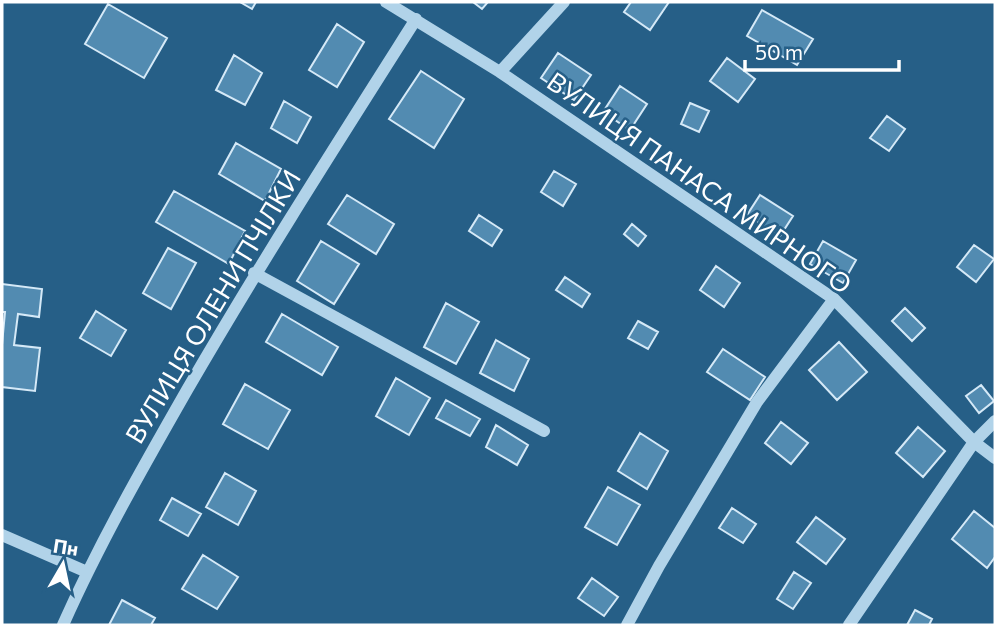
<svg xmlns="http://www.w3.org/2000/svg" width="997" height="627" font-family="Commissioner,sans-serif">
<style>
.building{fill:#528bb1;stroke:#d5e9f7;stroke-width:2}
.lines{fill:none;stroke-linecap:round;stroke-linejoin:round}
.minor{stroke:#b1d3e9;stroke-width:12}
.labels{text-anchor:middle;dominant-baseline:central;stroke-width:5;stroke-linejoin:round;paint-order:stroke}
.street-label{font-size:26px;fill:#fff;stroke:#265f87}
</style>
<rect width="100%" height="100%" fill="#265f87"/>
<path class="building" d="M240,2h16l-4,7z
M473,2h15l-6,7z
M631,2h38l-19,28 -26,-18z
M108,4l59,34 -23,40 -59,-34z
M762,10l51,29 -16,26 -50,-29z
M337,24l27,18 -27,45 -28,-17z
M558,53l33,22 -17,25 -33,-22z
M234,55l28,18 -17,32 -29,-15z
M727,58l28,21 -17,23 -28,-21z
M421,71l43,28 -30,49 -45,-29z
M620,86l27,18 -17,26 -27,-18z
M284,101l27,16 -14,26 -26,-15z
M690,103l19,8 -10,21 -18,-8z
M887,116l18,13 -16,22 -19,-13z
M236,143l45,26 -16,32 -46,-27z
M554,171l22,13 -13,22 -22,-14z
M174,191l71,40 -16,33 -73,-42z
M347,195l47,29 -18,30 -48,-30z
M760,195l33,21 -13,20 -33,-21z
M479,215l23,15 -10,16 -23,-15z
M632,224l14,12 -8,10 -14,-12z
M321,241l38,23 -25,40 -37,-23z
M823,241l33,19 -13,23 -33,-19z
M974,245l20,14 -18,23 -19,-15z
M168,248l28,15 -25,46 -28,-16z
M716,266l24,17 -16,24 -24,-17z
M565,277l25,17 -8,13 -26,-17z
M2,284l40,5 -3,28 -21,-3 -4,31 26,3 -5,43 -33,-4v-42l3,-33h-3z
M446,303l33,19 -23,42 -32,-17z
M905,308l20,20 -13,13 -20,-20z
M96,311l30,19 -15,26 -31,-18z
M282,314l56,33 -16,28 -56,-33z
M638,321l20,11 -10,17 -20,-11z
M496,340l33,19 -15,32 -34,-18z
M839,342l28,30 -30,28 -28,-30z
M723,349l42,28 -15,23 -43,-28z
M396,378l34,20 -21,37 -33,-19z
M245,384l45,26 -22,39 -45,-25z
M981,385l13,16 -15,12 -13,-17z
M446,400l34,19 -10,17 -34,-18z
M781,422l27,21 -17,21 -26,-21z
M496,425l32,20 -11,20 -31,-18z
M918,427l27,24 -22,26 -27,-24z
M640,433l28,18 -21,38 -29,-18z
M225,473l31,18 -18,34 -32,-18z
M608,487l32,18 -23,40 -32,-18z
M172,498l29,16 -13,22 -28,-16z
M732,508l24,16 -13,19 -24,-15z
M974,511l21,17v29l-8,11 -35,-29z
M816,517l29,22 -19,25 -29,-22z
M203,555l35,22 -21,32 -35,-20z
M794,572l17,11 -18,26 -16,-10z
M592,578l26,19 -14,19 -26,-18z
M122,600l33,18 -4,7h-42z
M915,610l17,9 -3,6h-22z"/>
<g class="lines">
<path class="minor" d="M386,2l114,70 334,227 140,143 21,16
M500,72l64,-70
M254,273l290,158
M2,535l85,37
M63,625c36,-81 80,-158 124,-235 73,-126 151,-248 229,-371
M627,625l32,-59 98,-164 77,-103
M849,625l125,-183 21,-21"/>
</g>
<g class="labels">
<g class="street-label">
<text transform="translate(700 182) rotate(35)">ВУЛИЦЯ ПАНАСА МИРНОГО</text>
<text transform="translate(212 306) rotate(-59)">ВУЛИЦЯ ОЛЕНИ ПЧІЛКИ</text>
</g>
</g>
<rect width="997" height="627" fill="none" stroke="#ffffff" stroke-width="7"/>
<g transform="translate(63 564) rotate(9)" stroke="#265f87" stroke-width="5" paint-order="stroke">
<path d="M0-5L12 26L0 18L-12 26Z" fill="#ffffff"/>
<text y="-10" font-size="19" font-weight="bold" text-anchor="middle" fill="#ffffff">Пн</text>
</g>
<path d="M745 60v10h154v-10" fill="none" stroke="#ffffff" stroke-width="3.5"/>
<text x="755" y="60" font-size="21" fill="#ffffff" stroke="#265f87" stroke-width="5" paint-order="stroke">50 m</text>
</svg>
